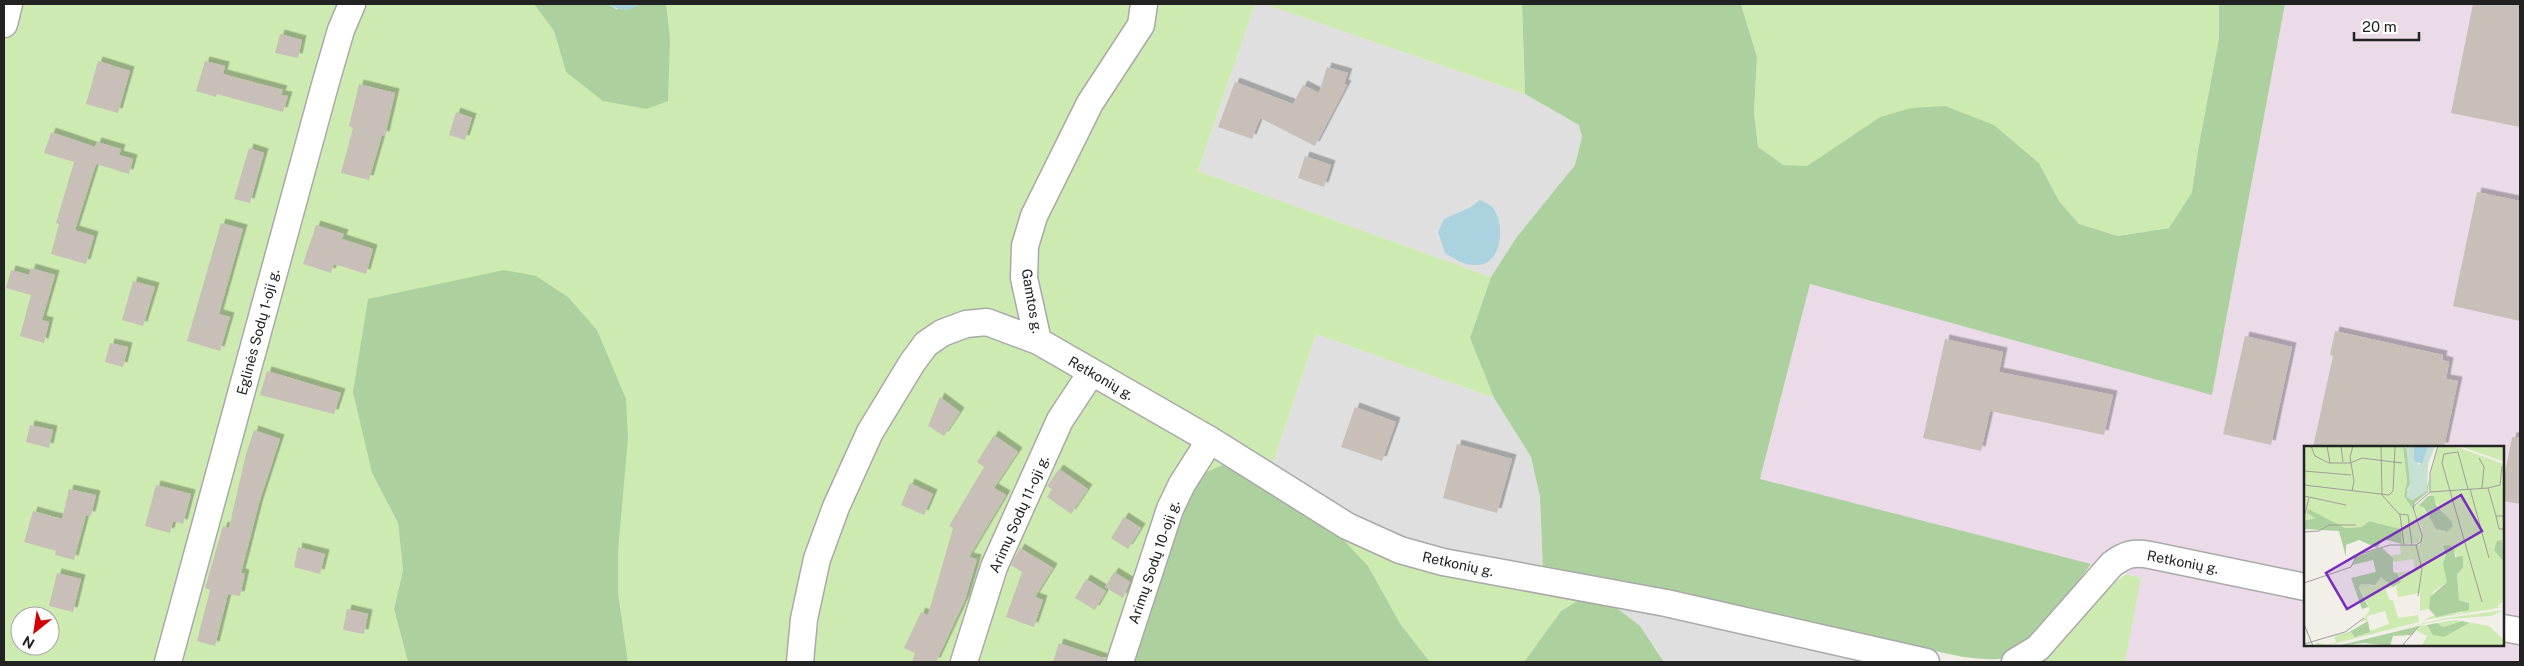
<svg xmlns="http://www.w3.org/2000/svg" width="2524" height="666" font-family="'Public Sans',sans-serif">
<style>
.residential{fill:#e0dfdf}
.industrial{fill:#ebdbe8;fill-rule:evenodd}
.grass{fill:#cdebb0;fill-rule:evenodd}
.forest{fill:#add19e}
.water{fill:#aad3df}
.building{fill:#c7bfb8;filter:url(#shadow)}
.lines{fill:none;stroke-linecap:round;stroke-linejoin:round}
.minor-casing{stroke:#a9a9a9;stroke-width:29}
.minor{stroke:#fff;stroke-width:26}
.labels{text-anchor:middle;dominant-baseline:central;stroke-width:4;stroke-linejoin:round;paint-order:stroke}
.street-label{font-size:14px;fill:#222;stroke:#fff}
.inset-road{fill:none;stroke:#9f9d99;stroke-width:1}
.view{fill:#7b2cbf;fill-opacity:0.15;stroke:#7b2cbf;stroke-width:2.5}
.inset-edge{fill:none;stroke:#222;stroke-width:2.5}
</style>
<defs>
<filter id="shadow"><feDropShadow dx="4.5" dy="-4.5" stdDeviation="0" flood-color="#0004"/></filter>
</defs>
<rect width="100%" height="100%" fill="#f2efe9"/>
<path class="residential" d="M1255,4h9l261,90 55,31 2,12 -7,28 -59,73 -25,39 -293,-106z
M1316,334l178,64 37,59 9,40 3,74 -121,-26 -59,-22 -91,-57z
M1614,606l281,56h-231l-9,-15z"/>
<path class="industrial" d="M2285,4h235v658h-395l16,-84 -381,-98 50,-196 402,110zM2305,447h198v198h-198z"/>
<path class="grass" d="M4,4h530l20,27 12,41 100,-68h589l-57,167 293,106 -21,61 24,60 -178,-64 -44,132 -229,-134c-59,-28 -90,-34 -136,19l-115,311h-164l-10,-70v-41l-246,-78 26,50 5,47 -9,39 14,53h-404zM20,616h30v30h-30z
M1264,4h258l3,90z
M1741,4h478v34l-21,112 -6,42 -23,36 -51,8 -39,-12 -20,-23 -20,-38 -45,-38 -114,-8 -73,49h-24l-25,-19 -4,-35 3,-55z
M987,335l35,9 203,120 -21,9 -76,189h-315l12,-85 33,-98 59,-109 22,-21 24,-12z
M1339,535l240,65 -18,11 -37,51h-94l-29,-37 -33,-59z
M2126,574l15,4 -16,84h-87c35,-21 54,-64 88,-88z"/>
<path class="forest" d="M534,4h74l8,5 21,-3 2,-2h27l4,34 -2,63 -21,8 -44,-8 -37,-29 -12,-41z
M1522,4h219l16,53 -3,55 4,35 25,18 24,1 73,-49 31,-9 34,-2 49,19 45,38 20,38 20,23 39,12 51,-8 23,-36 6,-42 21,-112v-34h66l-73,391 -402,-111 -50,195 331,85c-20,26 -58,91 -93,95 -11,1 -23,-1 -35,-2l-334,-72 -86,-14 -3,-74 -9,-40 -37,-59 -24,-60 21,-61 25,-39 59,-73 7,-28 -3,-12 -54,-31z
M504,270l32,6 32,21 29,33 29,69 2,39 -10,113v41l10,70h-220l-14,-53 9,-39 -5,-47 -26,-50 -19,-81 15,-93z
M1225,464l114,71 29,31 33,59 29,37h-302l60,-171 16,-18z
M1579,600l35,6 26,20 24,36h-140l37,-51z"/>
<path class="water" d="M608,4h31c-8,9 -22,6 -31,0z
M1480,200c6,3 12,5 15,11 10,17 6,54 -18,54 -13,1 -22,-6 -32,-12l-7,-21 6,-13 27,-12z"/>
<path class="building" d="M2473,4h47v123l-69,-14z
M280,34l22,6 -4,18 -23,-5z
M98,61l32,10 -12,42 -32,-9z
M205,61l20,5 -2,8 60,16 -2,5 7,1 -5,16 -66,-18 -1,3 -20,-6z
M1327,67l21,6 -4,11 3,1 -32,61 -55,-28 -8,21 -34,-12 17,-45 58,22 10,-19 16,8z
M359,84l36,9 -10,43 -3,-1 -13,45 -28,-7 12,-45 -4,-2z
M456,112l16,6 -7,22 -16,-5z
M51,132l44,15 2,-5 24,7 -2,6 14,4 -4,15 -33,-10 -21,66 19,6 -8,28 -35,-10 8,-30 -3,-1 18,-61 -30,-9z
M249,148l15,5 -14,50 -16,-4z
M1305,156l26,9 -7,22 -26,-9z
M2477,192l43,9v120l-67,-15z
M221,223l22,6 -24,85 11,3 -10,34 -33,-10z
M316,225l28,9 -2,5 31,10 -7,25 -32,-10 -3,9 -28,-9z
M31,268l24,7 -13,45 7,2 -5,21 -24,-7 11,-41 -25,-7 5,-18 18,5z
M133,281l22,6 -12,39 -21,-6z
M2335,331l108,24 -1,5 7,2 -3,17 12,2 -14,66h-131l20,-91 -3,-1z
M2245,336l47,11 -21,98 -48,-11z
M1945,339l58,13 -4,20 114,23 -9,40 -114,-24 -9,40 -58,-13z
M110,343l18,4 -5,20 -18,-5z
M267,371l74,22 -7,21 -74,-19z
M940,397l20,15 -16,24 -16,-10z
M1355,407l41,15 -14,39 -41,-14z
M30,425l23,5 -4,18 -23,-6z
M254,430l26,9 -21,64 -18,70 4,1 -5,22 -12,-2 -13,52 -18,-5 13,-51 -5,-2 18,-62 6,2 17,-74z
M994,435l24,17 -24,36 12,7 -37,62 8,2 -12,41 -29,62h-24l3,-9 -11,-5 17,-36 7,3 25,-87 -4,-2 35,-59 -7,-5z
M2512,437h8v67l-17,-3v-18z
M1457,444l55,15 -15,54 -54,-15z
M1059,469l29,20 -17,25 -24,-17 5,-8 -5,-3z
M910,483l23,11 -9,21 -23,-10z
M156,485l35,9 -8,30 -10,-3 -3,12 -25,-7z
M69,489l27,6 -5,21 -5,-1 -12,45 -19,-5 1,-4 -32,-9 9,-31 29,8z
M1124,517l17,11 -13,21 -17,-11z
M298,547l27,7 -5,20 -26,-7z
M1020,548l33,20 -18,29 8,3 -9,27 -28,-10 16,-45 -11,-7z
M1114,572l16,10 -7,16 -18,-11z
M57,573l24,6 -8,33 -24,-6z
M1086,579l20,12 -11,19 -20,-12z
M347,609l21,5 -4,20 -21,-4z
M1059,643l47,16 -1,3h-52z"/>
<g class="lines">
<g class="minor-casing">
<path id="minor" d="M4,24l5,-20
M1038,341l-14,-63 1,-32 9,-30 56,-113 51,-78 3,-21
M2503,628l17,3
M168,662l157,-577 16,-55 11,-26
M800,662l4,-43 13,-60 19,-52 34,-75 42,-69 14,-19 16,-11 24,-9 21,-2 51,19 172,99 137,86 53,24 43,12 223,41 260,59
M964,662l30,-95 66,-147 31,-47
M1120,662l50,-153 12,-25 28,-44
M2015,662l23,-14 74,-84c14,-10 21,-12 38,-9l155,32"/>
</g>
<use href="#minor" class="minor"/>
</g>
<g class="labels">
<g class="street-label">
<text transform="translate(1032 301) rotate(80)">Gamtos g.</text>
<text transform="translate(258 332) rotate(-75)">Eglinės Sodų 1-oji g.</text>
<text transform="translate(1101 378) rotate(30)">Retkonių g.</text>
<text transform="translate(1019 514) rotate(-66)">Arimų Sodų 11-oji g.</text>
<text transform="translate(1154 562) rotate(-71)">Arimų Sodų 10-oji g.</text>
<text transform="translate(2183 562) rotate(11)">Retkonių g.</text>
<text transform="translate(1458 564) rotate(12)">Retkonių g.</text>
</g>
</g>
<g transform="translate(2304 446)">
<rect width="200" height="200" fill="#f2efe9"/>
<path d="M0,0h99l4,35 -3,15 10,15 7,21 -2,11 -17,1 -1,-15 -32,-8 -7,6 -17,1 -38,-15 8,5 -11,4zM134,0h16l50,18v78l-8,12h4l3,6 1,-4v44l-7,7h7l-80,13 8,-4 30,-3 6,-11 -9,-2 -2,-26 6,-6 -12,-22h-8l3,8 -2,7 3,21 -14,10 -4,17 -9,2v-18l-22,4 -2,-10 5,-8 -4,-6 18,-3 -2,-11 -19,3 -4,-6 11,-2 -1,-9h20l2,-16 -8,-21 6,-5 16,26 9,4 2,-16 -17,-22v-18zM156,0h44v16l-5,-2zM77,131l12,10 -7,2 3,11h4l5,18 20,-3 1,7 -94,24h-8l-1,-4 11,3 9,-3 -2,-5 7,-3 11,-2 4,4 33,-12 -4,-13 -18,5 1,4 -7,2 9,-12 -11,-24 5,-3 7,3zM200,164l-13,6 -43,3 -63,13 62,-14zM152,174l33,6 15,14v6h-82l5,-10 -10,-5 2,-5 8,-1 5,8 12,4 14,-10 3,-6 -18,6 -6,-4z" fill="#cdebb0"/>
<path d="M99,0l5,4 2,34 -3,6 5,10 13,-8 4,-12 -1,12 -13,11 -1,8 -10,-15 3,-15zM124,50h6l2,9 15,16 2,5 -6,6 -11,-3 -12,-21 -5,-3zM4,63l37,19 17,-1 7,-6 32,8 1,15 -19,-5 -6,9 -18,-8 -13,5v12l-7,-26 -35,-2v-8l11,-3 -8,-5zM198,94l2,16 -2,4 -8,-10 3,-9zM145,99l5,3 1,9 8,-1v12l-6,6 2,26 10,3v7l-33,7 -7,-8 1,-12 17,-15 -4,-18 3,-10 -3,-8zM78,102l11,10v14l4,1 4,9 -8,5 -12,-10 -6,8 -14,-1 -2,4 9,19 -6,2 -11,-31 25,-6 -3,-12 -20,5 2,-8zM64,175l2,11 -15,5 -4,-5 -10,5zM158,175l7,2 -25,14 -11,-2 -6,-10 10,-2 6,4zM115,180l-8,9 -18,1 -3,10 -26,-3 -27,3z" fill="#add19e"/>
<path d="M102,0h8l4,19 4,-2 6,-17h7l-7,18 -1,27 -15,9 -6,-3 4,-13z" fill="#c6e0d4"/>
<path d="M110,0h14l-6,18 -8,-3z" fill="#aad3df"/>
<path class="inset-road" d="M7,0l4,10 14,7h21l12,-5 40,5M23,0l3,17M37,0l2,16M77,0l1,49 18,20 4,30M175,12l5,9 -2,21M0,25l47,4M0,39l85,10 4,-4 2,-45M184,42l12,-3 2,-19M164,43l-10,-37 -14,2 -2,9 40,139M166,43l19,69M48,45l2,-10 -4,-24 3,-11M126,46l58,-4 8,28h8M0,50l42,9M95,68l9,1 4,30M192,70l3,13h5M0,72l5,-20M0,86l15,-1 10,-6h27M112,99l5,-3 1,-7 -9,-28 17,-15v-19l8,-27M112,99l6,24 -4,27M0,137l47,-16 6,-12 33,-10h26M0,178l9,22M0,198l41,-12 19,-14M98,200l17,-20"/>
<path class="view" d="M157,49l21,36 -135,78 -21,-36z"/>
<rect width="200" height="200" class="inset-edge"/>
</g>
<rect width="2524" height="666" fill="none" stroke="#222222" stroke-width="10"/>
<g transform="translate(35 631) rotate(210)"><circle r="24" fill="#ffffff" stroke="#a7a7a7"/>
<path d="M0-4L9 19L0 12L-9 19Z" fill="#d40000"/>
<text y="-8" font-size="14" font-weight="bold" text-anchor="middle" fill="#222222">N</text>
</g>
<path d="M2354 32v8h65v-8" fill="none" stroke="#222222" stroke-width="2.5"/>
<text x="2362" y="32" font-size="15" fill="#222222" stroke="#ffffff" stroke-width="4" paint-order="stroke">20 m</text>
</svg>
